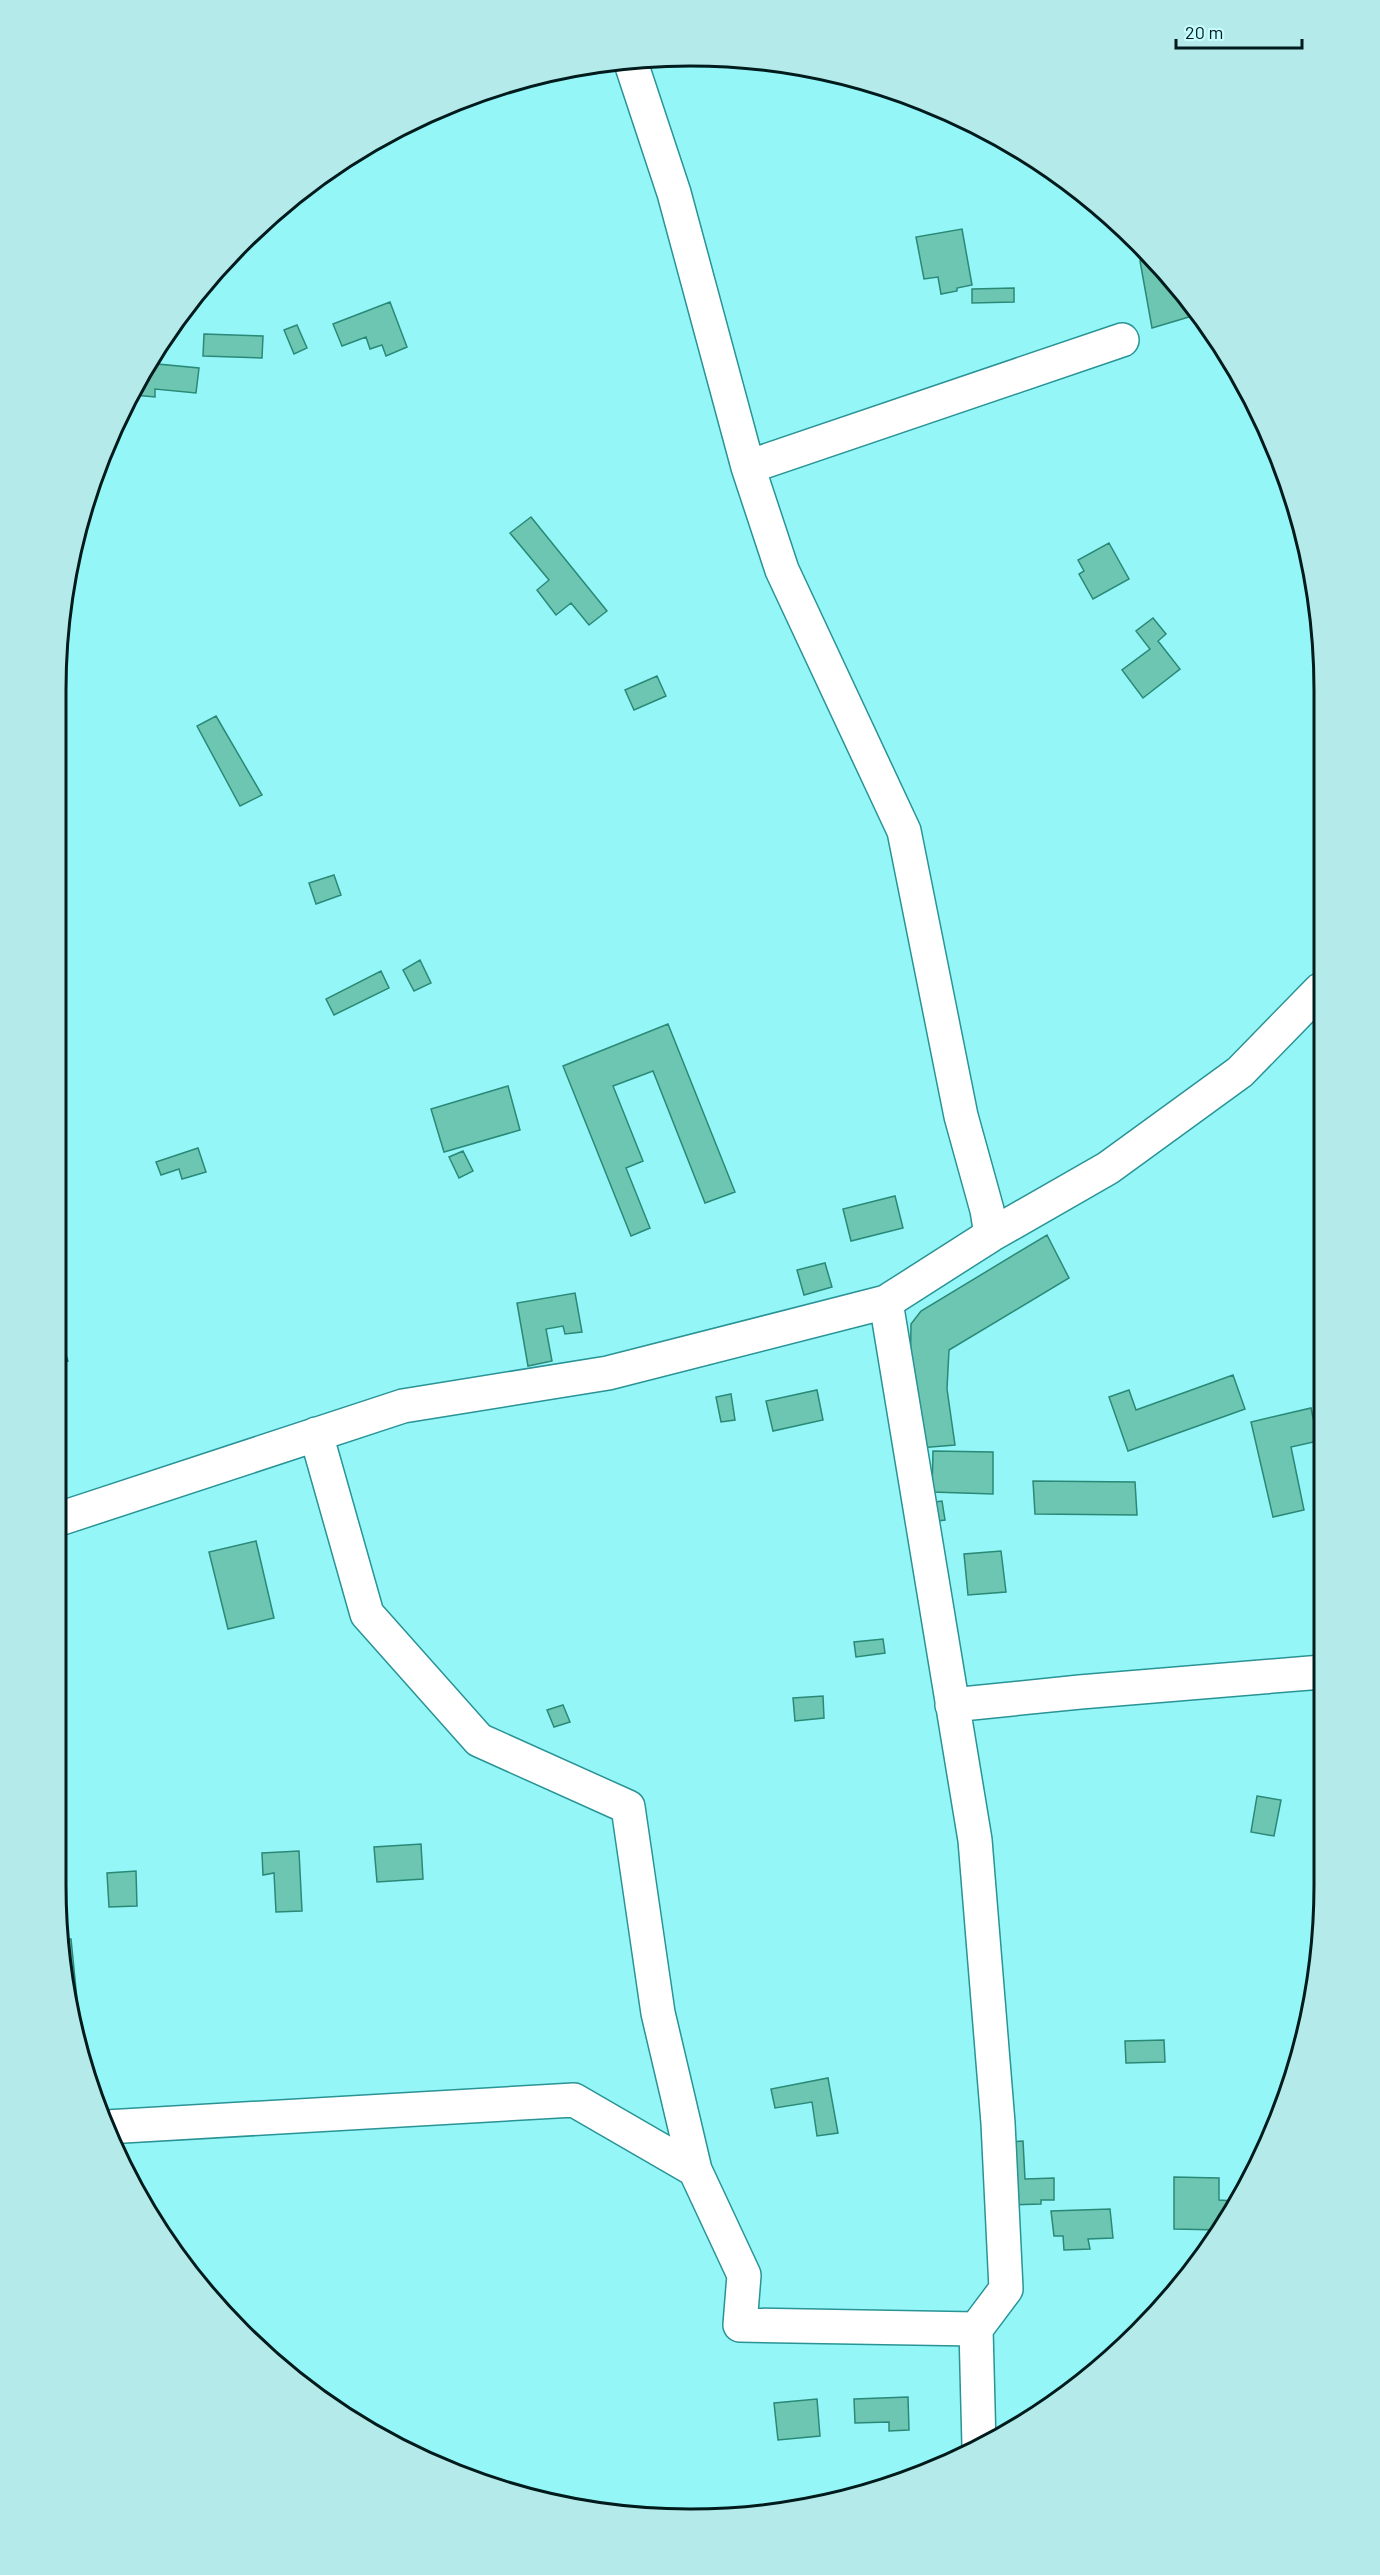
<svg xmlns="http://www.w3.org/2000/svg" width="1380" height="2575" font-family="Barlow,sans-serif">
<style>
.building{fill:#6cc6b2;stroke:#2a8977;stroke-width:1.5}
.lines{fill:none;stroke-linecap:round;stroke-linejoin:round}
.minor-casing{stroke:#299395;stroke-width:36}
.minor{stroke:#fff;stroke-width:33}
.rim{fill:none;stroke:#001b1c;stroke-width:3}
</style>
<rect width="100%" height="100%" fill="#95f6f8"/>
<path class="building" d="M962,229l10,56 -15,3v3l-16,3 -3,-17 -14,2 -8,-42z
M1151,258l43,46 5,10 -47,14 -12,-67z
M1014,288v14l-42,1v-14z
M390,302l17,45 -21,9 -4,-11 -12,4 -4,-12 -24,9 -9,-22z
M297,325l10,23 -13,6 -10,-24z
M204,334l59,2 -1,22 -59,-2z
M156,353h3l-1,11 41,4 -3,25 -41,-4v8l-21,-2v-7z
M531,517l76,94 -18,14 -18,-22 -15,12 -19,-25 12,-10 -39,-47z
M1109,543l20,36 -36,20 -14,-25 5,-3 -6,-11z
M1153,618l13,16 -8,7 22,28 -37,29 -21,-28 28,-21 -14,-18z
M657,676l9,20 -32,14 -9,-20z
M216,716l46,79 -22,11 -43,-80z
M334,875l7,20 -25,9 -7,-21z
M420,960l11,23 -17,8 -11,-21z
M381,971l8,17 -55,27 -8,-16z
M668,1024l67,168 -30,11 -52,-132 -40,15 30,75 -17,7 24,60 -19,8 -68,-170z
M508,1086l12,44 -76,22 -13,-43z
M198,1148l8,24 -24,7 -3,-10 -18,6 -5,-13z
M463,1151l10,20 -14,7 -10,-21z
M895,1196l8,32 -52,13 -8,-32z
M1047,1235l22,43 -120,72 -2,39 8,56 -36,3 -9,-62 1,-62 10,-13z
M825,1263l7,24 -28,8 -7,-25z
M575,1293l7,39 -17,2 -2,-8 -17,3 6,32 -24,5 -11,-63z
M60,1335l8,26 -12,5v-29z
M1233,1375l12,34 -117,42 -19,-54 20,-7 7,20z
M817,1390l6,30 -50,11 -7,-30z
M731,1394l4,26 -14,2 -5,-25z
M1311,1408l7,33 -27,6 13,63 -31,7 -22,-95z
M933,1451l60,1v42l-61,-2z
M1033,1481l102,1 2,33 -102,-1z
M942,1501l3,19 -15,2 -3,-19z
M256,1541l18,77 -46,11 -19,-77z
M1001,1551l5,41 -38,3 -4,-41z
M883,1639l2,14 -29,4 -2,-15z
M823,1696l1,22 -29,3 -2,-23z
M563,1705l7,17 -16,5 -7,-17z
M1257,1796l24,4 -7,36 -23,-4z
M421,1844l2,35 -46,3 -3,-35z
M299,1851l3,60 -26,1 -2,-39 -11,2 -1,-22z
M136,1871l1,35 -28,1 -2,-34z
M71,1939l11,110 -3,1 -11,-42 -7,-68z
M1164,2040l1,22 -39,1 -1,-22z
M828,2078l10,55 -21,3 -5,-34 -37,6 -4,-19z
M1023,2141l2,38 29,-1v22h-13v4l-29,1 -1,-63z
M1174,2177l45,1v22l15,1v5l-6,9h-9v15l-45,-1z
M1110,2209l3,29 -25,1 2,10 -26,1 -1,-14h-9l-3,-25z
M908,2397l1,33 -20,1v-9l-34,1 -1,-24z
M817,2399l3,37 -42,4 -4,-37z"/>
<g class="lines">
<g class="minor-casing">
<path id="minor" d="M630,60l44,133 74,274 34,103 122,261 57,285 26,94 4,25
M748,467l374,-127
M886,1302l105,-67 117,-67 132,-96 80,-82
M316,1434l51,180 112,126 149,67 30,206 37,157
M56,1520l347,-114 205,-33 278,-71 89,538 23,283 8,166 -30,40
M952,1705l128,-13 242,-20
M106,2127l468,-27 121,70 49,105 -4,50 236,4 3,117"/>
</g>
<use href="#minor" class="minor"/>
</g>
<path d="M0 0H1380V2575H0ZM690 66H690A624 624 0 0 1 1314 690V1885A624 624 0 0 1 690 2509H690A624 624 0 0 1 66 1885V690A624 624 0 0 1 690 66Z" fill="#b5eaeb" fill-rule="evenodd"/>
<path class="rim" d="M690 66H690A624 624 0 0 1 1314 690V1885A624 624 0 0 1 690 2509H690A624 624 0 0 1 66 1885V690A624 624 0 0 1 690 66Z"/>
<path d="M1176 39v9h126v-9" fill="none" stroke="#001b1c" stroke-width="3"/>
<text x="1185" y="39" font-size="18" fill="#001b1c" stroke="#c5fcfd" stroke-width="4.5" paint-order="stroke">20 m</text>
</svg>
